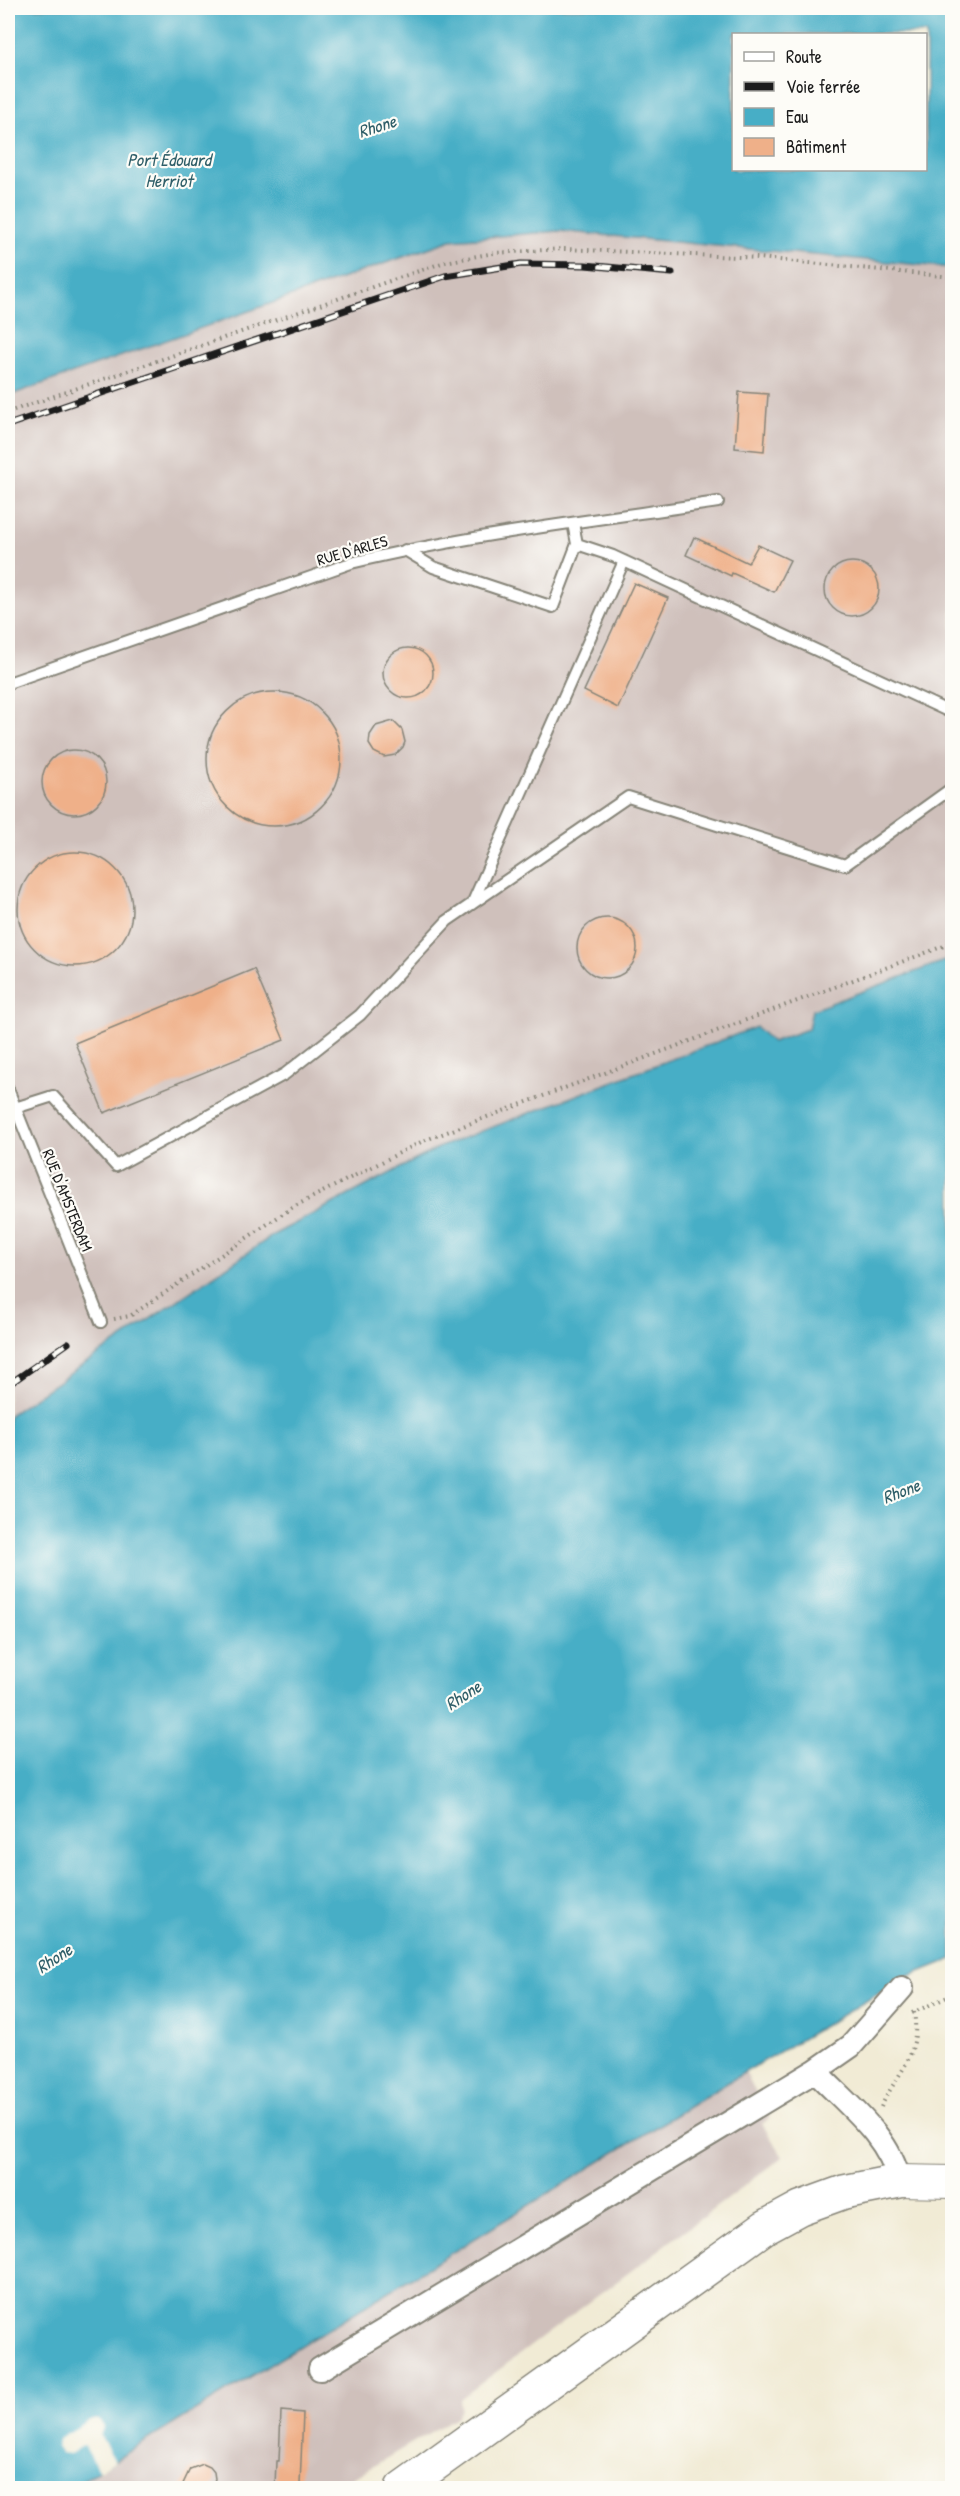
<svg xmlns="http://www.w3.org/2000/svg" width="960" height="2496" font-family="'Patrick Hand',sans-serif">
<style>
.industrial{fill:#cfc0bb}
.water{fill:#47aec6;stroke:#326571;stroke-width:1.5;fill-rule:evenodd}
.pier{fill:#f1ebd5}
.building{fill:#efb089}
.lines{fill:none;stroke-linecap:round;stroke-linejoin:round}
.lane-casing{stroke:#868478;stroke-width:14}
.street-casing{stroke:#868478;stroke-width:26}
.secondary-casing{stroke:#868478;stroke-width:34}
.highway-casing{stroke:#868478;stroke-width:36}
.path{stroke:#868478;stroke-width:4;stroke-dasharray:1.5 4.5;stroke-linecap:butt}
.lane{stroke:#fff;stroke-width:10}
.street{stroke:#fff;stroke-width:22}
.secondary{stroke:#fff;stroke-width:32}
.highway{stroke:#fff;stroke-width:33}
.rail-casing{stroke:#1c1c1c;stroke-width:7}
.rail{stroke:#fdfcf7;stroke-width:4.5;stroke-dasharray:14;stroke-linecap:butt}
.labels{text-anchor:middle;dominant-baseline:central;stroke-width:4.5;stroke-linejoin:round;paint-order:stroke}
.street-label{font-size:16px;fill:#1c1c1c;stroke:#fdfcf7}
.water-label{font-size:18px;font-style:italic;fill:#2f5e68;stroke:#fdfcf7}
</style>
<rect width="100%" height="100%" fill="#fdfcf7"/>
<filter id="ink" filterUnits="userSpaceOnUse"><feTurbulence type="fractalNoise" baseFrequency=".0167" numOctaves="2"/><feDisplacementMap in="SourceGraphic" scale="12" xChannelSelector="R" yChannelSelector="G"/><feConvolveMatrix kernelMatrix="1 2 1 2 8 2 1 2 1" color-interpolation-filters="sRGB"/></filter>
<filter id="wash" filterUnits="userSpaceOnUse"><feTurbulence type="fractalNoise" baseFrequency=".008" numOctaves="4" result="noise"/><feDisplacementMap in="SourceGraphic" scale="24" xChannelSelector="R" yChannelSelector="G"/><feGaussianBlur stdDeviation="1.35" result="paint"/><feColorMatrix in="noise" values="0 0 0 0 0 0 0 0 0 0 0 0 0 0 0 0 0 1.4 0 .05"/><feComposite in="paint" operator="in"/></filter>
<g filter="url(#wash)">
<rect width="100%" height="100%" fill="#f1ebd5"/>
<path class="industrial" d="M559,231l393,37v690l-140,51 -4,20 -36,13 -16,-15 -316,120 -165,87 -267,182v-1020l443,-156z
M745,2072l25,46 -8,6 21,33 -323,242 1,10 -5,8 -120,71h-266z"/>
<path class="water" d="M8,8h944v260l-393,-37 -108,9 -443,156zM734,34h192v136h-192z
M952,958v1001l-45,18 -162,95 -675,416h-62v-1072l267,-182 165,-87 316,-120 16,15 36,-13 4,-19z"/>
<path class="pier" d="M90,2420h8l5,7 -3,9 15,25 -16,10 -15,-26 -14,9 -9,-1 -5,-7 3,-8z"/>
<g id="blocks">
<path class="building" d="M739,392l29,2 -4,57 -29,-3z
M694,537l54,26 10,-18 32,15 -16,32 -42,-19 -1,3 -45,-21z
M825 589a27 27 0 1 1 54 0a27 27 0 1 1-54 0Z
M634,583l34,15 -50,110 -34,-17z
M383 673a25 25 0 1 1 50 0a25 25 0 1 1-50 0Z
M207 759a67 67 0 1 1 134 0a67 67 0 1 1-134 0Z
M393,721l9,9 3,12 -2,5 -8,8 -11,2 -10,-5 -5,-8 1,-9 6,-9z
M42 782a32 32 0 1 1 64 0a32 32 0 1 1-64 0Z
M18 909a57 57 0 1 1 114 0a57 57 0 1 1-114 0Z
M577 948a30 30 0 1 1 60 0a30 30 0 1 1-60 0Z
M254,969l30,71 -180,73 -29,-70z
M281,2411l22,2 -3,72 -25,1 1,-25h3z
M203,2464l7,3 4,5 1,7 -4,9h-30l9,-19z"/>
</g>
</g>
<g filter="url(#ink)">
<use href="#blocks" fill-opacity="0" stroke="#868478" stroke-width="1.5"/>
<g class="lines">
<g class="lane-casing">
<path id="lane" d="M577,544l36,12 339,157
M405,550l28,17 120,40 24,-63 -4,-21
M8,683l343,-120c121,-29 244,-43 367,-61
M472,904l152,-343
M8,1089l93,233
M15,1108l38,-12 63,70 169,-92 75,-59 87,-94 181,-124 217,68 107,-77"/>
</g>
<g class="street-casing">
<path id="street" d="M815,2071l36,-25 51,-58
M320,2369l495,-298c30,32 75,65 84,110"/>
</g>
<g class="secondary-casing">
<path id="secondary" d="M899,2181l53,1"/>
</g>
<g class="highway-casing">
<path id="highway" d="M402,2488l363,-261 35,-19 44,-16 55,-11"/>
</g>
<path class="path" d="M8,412l437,-150 49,-9 70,-4 195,9 193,19
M114,1319l16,-3 163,-109 130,-66 529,-198
M912,2013l40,-18
M881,2107c16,-35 40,-49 33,-95"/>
<use href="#lane" class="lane"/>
<use href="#street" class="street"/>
<use href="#secondary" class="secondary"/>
<use href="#highway" class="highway"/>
<g class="rail-casing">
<path id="rail" d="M8,425l437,-149 76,-12 64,1 87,8
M8,1385l60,-42"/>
</g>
<use href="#rail" class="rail"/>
</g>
</g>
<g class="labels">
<g class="street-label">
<text transform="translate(352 550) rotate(-16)">RUE D'ARLES</text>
<text transform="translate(68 1200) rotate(68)">RUE D'AMSTERDAM</text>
</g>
<g class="water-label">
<text transform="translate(377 126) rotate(-18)">Rhone</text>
<text x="169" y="159">Port Édouard<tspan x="169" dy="21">Herriot</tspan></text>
<text transform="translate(901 1491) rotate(-21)">Rhone</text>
<text transform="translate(463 1695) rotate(-33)">Rhone</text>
<text transform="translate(54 1958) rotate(-33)">Rhone</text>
</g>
</g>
<rect width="960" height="2496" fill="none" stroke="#fdfcf7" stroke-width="30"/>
<rect x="732" y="33" width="195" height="138" fill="#fdfcf7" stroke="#a3a29f" stroke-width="1.5"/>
<rect x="744" y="52" width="30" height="9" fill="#ffffff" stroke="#a3a29f" stroke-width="1.5"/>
<text x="786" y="63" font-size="18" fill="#1c1c1c">Route</text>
<rect x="744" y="82" width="30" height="9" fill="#1c1c1c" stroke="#a3a29f" stroke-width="1.5"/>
<text x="786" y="93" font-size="18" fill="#1c1c1c">Voie ferrée</text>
<rect x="744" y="108" width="30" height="18" fill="#47aec6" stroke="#a3a29f" stroke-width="1.5"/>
<text x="786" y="123" font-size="18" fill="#1c1c1c">Eau</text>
<rect x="744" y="138" width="30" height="18" fill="#efb089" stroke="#a3a29f" stroke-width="1.5"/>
<text x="786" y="153" font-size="18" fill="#1c1c1c">Bâtiment</text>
</svg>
